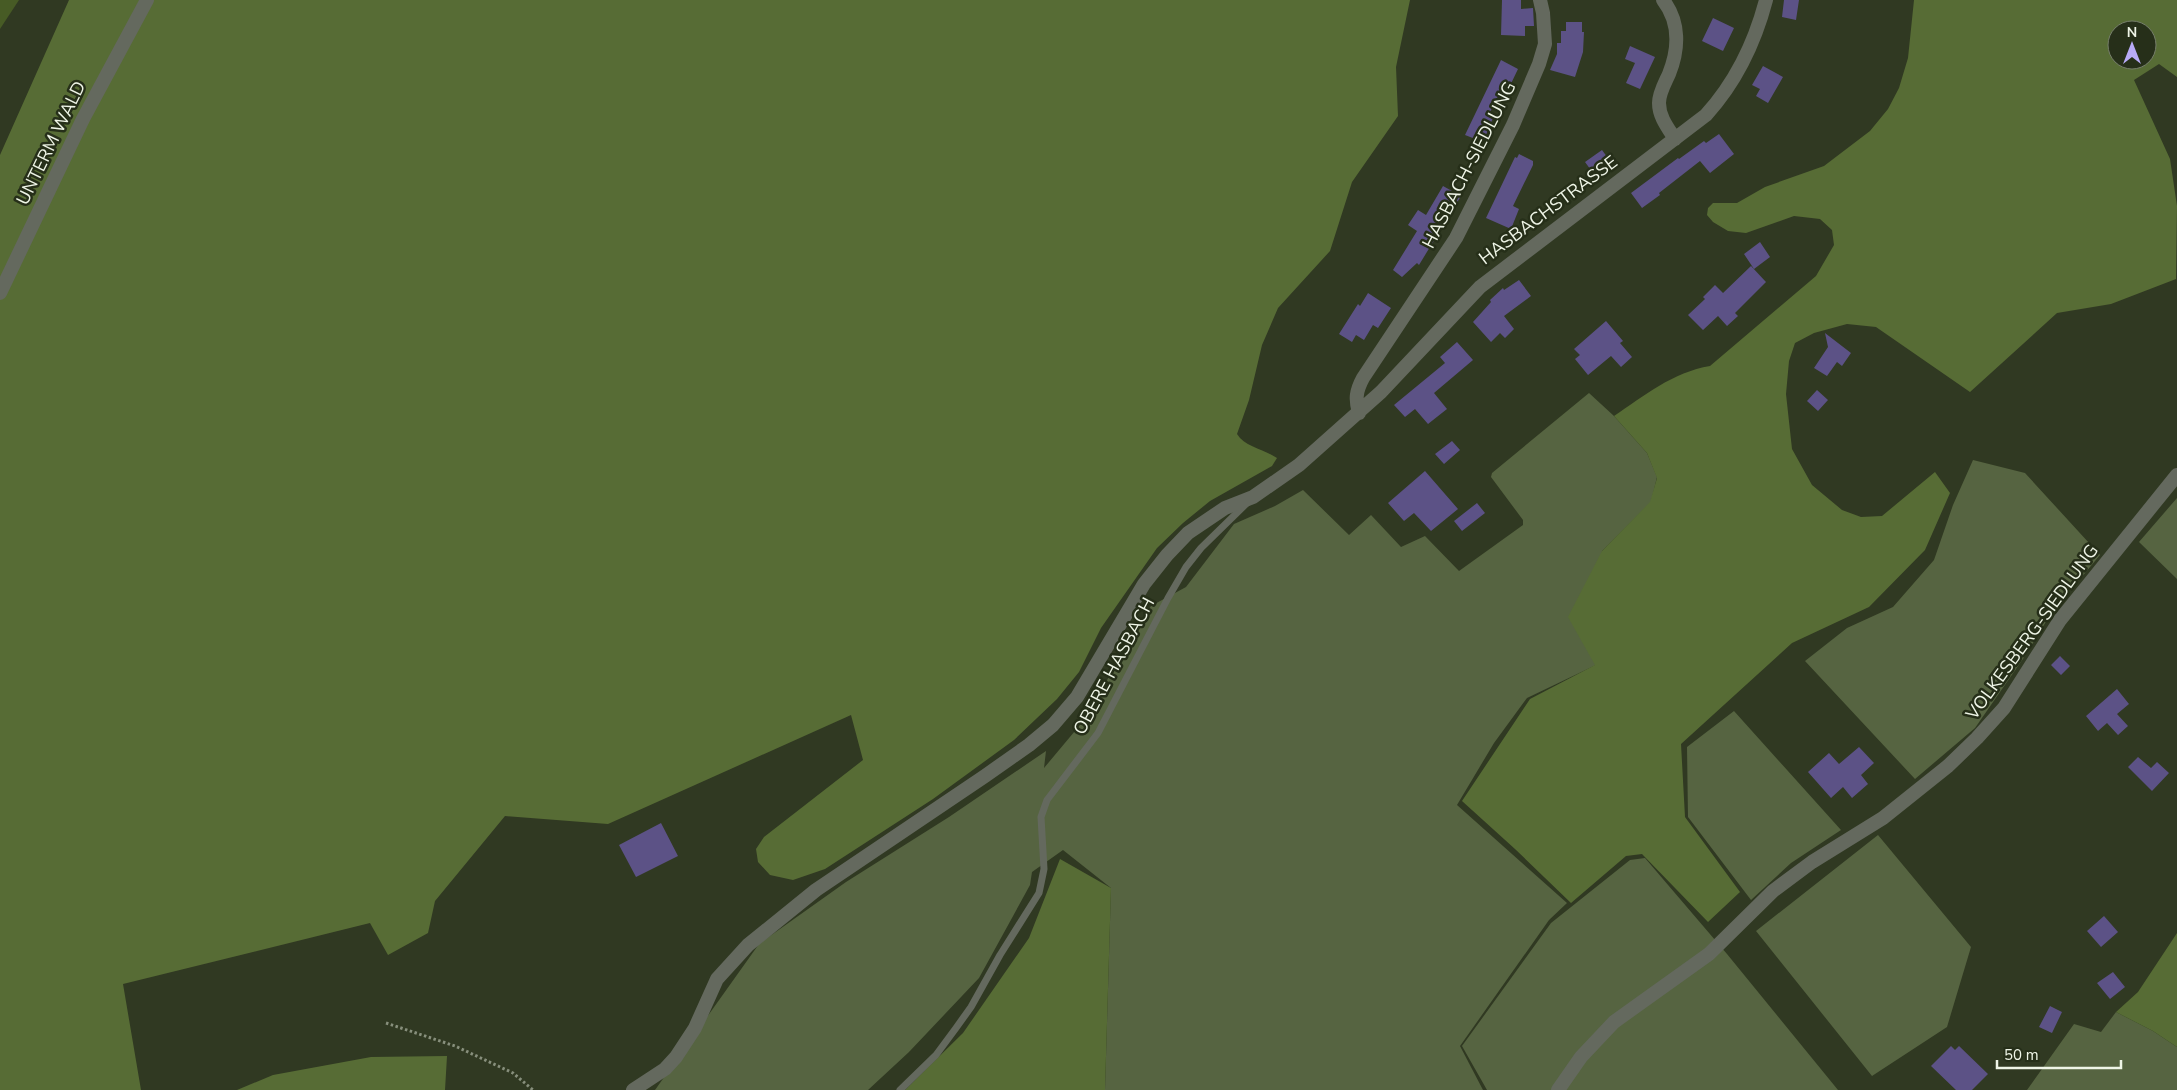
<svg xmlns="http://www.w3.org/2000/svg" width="2177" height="1090" font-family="'Nunito Sans',sans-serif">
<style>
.green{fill:#566441}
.forest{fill:#576c35;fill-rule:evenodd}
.water{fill:#475b25}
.building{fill:#5c5286}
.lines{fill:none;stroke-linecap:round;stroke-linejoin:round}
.path{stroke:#878f7c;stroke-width:3;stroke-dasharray:2.5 2.5;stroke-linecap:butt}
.lane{stroke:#64695e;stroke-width:7}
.street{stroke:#64695e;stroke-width:14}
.labels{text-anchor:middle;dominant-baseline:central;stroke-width:5;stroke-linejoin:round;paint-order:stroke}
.street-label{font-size:18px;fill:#eff5e7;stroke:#262f19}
</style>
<rect width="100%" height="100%" fill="#303922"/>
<path class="green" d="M1589,393l25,23 33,37 10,24 -6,25 -49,49 -6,114 -69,33 -33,45 -37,62 110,98 -18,17 -89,126 23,44h-378l6,-202 -48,-38 -31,22 -2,13 -51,93 -70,74 -41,38h-213l104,-146 87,-62 103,-65 97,-66 -2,17 46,-55 27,-52 34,-55 35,-19 48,-63 41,-18 28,-16 46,45 22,-20 30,32 24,-11 34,35 64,-46v-5l-32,-43 1,-4z
M1973,460l52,13 75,82 -50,60 -25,41 -50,72 -60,51 -110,-118 42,-33 46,-21 41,-47 19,-55z
M2177,498v81l-38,-37z
M1734,711l107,119 -50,33 -40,37 -63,-83 -1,-70z
M1878,835l93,112 -24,80 -75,49 -116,-145z
M1645,858l82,96 111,136h-351l-25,-44 89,-123 79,-63z
M2116,1012l37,19 24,16v43h-150l47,-66 27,8z"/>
<path class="forest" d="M69,0h1341l-14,67 2,49 -46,66 -22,69 -52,57 -16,37 -13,55 -12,34c8,13 27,15 40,24l-5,8 -62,35 -27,22 -26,25 -56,80 -22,44 -22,27 -43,41 -81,59 -108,70 -32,11 -23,-5 -12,-13 -2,-13 8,-12 99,-77 -12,-45 -243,109 -103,-8 -70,85 -7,32 -40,22 -18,-32 -247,61 18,106h-141v-935z
M1914,0h263v77l-18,-13 -25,16 36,79 7,47 -1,73 -65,25 -54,9 -87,79 -94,-65 -29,-3 -33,9 -19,10 -6,18 -3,33 6,55 20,36 30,25 19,7 21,-1 53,-44 15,21 -25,57 -56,57 -77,36 -111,101 4,73 55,75 -32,30 -66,-68 -16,2 -55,47 -56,-54 -53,-48 68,-102 65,-34 -27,-48 34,-66 48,-49 7,-24 -10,-25 -33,-37c30,-20 59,-44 96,-50l106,-90 18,-31 -2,-15 -12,-11 -26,-3 -48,17 -18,-2 -15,-9 -6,-7 1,-7 5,-5h24l28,-16 59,-21 46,-35 18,-22 11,-21 9,-30zM2117,30h30v30h-30z
M1060,859l51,29 -6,202h-200l58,-57 66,-95z
M2177,933v114l-24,-16 -37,-19 22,-20z
M447,1056l-2,34h-208l36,-15 98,-18z"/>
<path class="water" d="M0,0h19l-19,29z"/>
<path class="building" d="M1502,0h19v9l12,-1 1,18h-9v10l-24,-1z
M1784,0h15l-3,20 -14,-3z
M1713,18l21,10 -11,23 -21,-10z
M1566,22h16v10h2l-1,20 -8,25 -25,-7 7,-16v-11h4v-12h5z
M1630,46l25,11 -15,32 -14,-6 9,-20 -10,-4z
M1501,60l17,9 -11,23 -6,-2 -13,26 5,2 -10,24 -18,-7z
M1763,66l20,11 -15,26 -12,-7 4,-7 -8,-4z
M1719,134l15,20 -24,19 -10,-12 -41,32 1,2 -18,13 -11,-15 47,-35 1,1 25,-18 2,2z
M1602,150l11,15 -17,12 -11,-15z
M1519,154l14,7v4l-20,41 6,3 -8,20 -25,-11 29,-61 2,1z
M1443,186l18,10 -42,69 -2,-2 -15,14 -9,-7 24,-39 -9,-6 10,-15 8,5z
M1760,242l10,15 -16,12 -10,-15z
M1751,266l15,16 -31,31 3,3 -11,10 -9,-10 -15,14 -15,-15 17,-16 -2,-2 12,-12 8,8z
M1519,280l12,16 -27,20 10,13 -9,9 -5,-5 -9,9 -18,-20 18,-20 -1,-2 13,-12 1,2z
M1368,293l23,15 -13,20 -5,-3 -9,15 -8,-5 -4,7 -13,-8 19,-30 2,2z
M1606,321l17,20 -3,2 12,14 -11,10 -10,-11 -23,19 -13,-16 5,-4 -6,-6z
M1825,333l26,20 -9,13 -5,-4 -10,14 -13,-8 14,-21z
M1457,342l16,18 -39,33 13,16 -19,15 -13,-15 -10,8 -11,-12 51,-42 -5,-6z
M1817,390l11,10 -10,11 -11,-10z
M1452,441l8,9 -16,14 -9,-10z
M1425,471l33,38 -27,22 -17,-18 -10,8 -16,-18z
M1477,503l8,10 -23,18 -8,-10z
M2060,656l10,10 -9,9 -10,-10z
M2117,689l12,15 -12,10 11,12 -10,9 -11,-12 -9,8 -12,-15z
M1859,747l15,16 -13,12 7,9 -16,14 -9,-11 -12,11 -23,-26 21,-19 10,11z
M2138,757l13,11 6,-6 12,11 -17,18 -24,-24z
M661,823l17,33 -42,21 -17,-32z
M2104,916l14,16 -17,15 -14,-16z
M2113,972l12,15 -15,12 -13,-16z
M2050,1006l12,6 -10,21 -13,-6z
M1951,1046l4,4 4,-4 29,28 -16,16h-16l-25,-24z"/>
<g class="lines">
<path class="path" d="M386,1023l69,23 58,27 20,17"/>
<path class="lane" d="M900,1090l36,-35 20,-27 15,-21 29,-52 39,-62 5,-24 -3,-52 6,-17 51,-67 70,-135 18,-31 15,-19 47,-46"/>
<path class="street" d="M1663,0c17,22 16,49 6,74 -4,9 -10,19 -10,29 0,14 9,25 16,36
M0,293l83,-174 64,-119
M1359,413c-4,-14 -3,-22 4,-35l93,-140 57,-113 26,-61 6,-20 -2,-31 -3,-13
M633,1090l32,-21 11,-12 19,-29 22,-49 31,-34 68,-55 169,-114 44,-31 24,-20 24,-28 67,-113 23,-29 21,-22 37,-25 28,-11 46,-32 82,-73 99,-105 226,-172c29,-32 49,-73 60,-115
M1558,1090l23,-33 33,-35 95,-68 64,-63 39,-29 71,-44 65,-52 29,-28 27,-30 56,-88 117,-145"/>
</g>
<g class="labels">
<g class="street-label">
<text transform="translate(51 143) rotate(-64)">UNTERM WALD</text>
<text transform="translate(1469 165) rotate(-63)">HASBACH-SIEDLUNG</text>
<text transform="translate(1548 210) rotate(-37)">HASBACHSTRASSE</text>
<text transform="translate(2032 632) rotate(-54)">VOLKESBERG-SIEDLUNG</text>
<text transform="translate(1114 666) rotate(-62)">OBERE HASBACH</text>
</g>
</g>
<g transform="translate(2132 45)"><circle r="24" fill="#262f19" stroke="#767e6b"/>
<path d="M0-4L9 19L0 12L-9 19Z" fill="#b8abf7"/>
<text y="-8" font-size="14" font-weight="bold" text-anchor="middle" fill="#eff5e7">N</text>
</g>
<path d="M1997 1060v8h124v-8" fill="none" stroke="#eff5e7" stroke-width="2.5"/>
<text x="2004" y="1060" font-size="15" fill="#eff5e7" stroke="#262f19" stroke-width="4" paint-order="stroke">50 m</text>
</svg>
